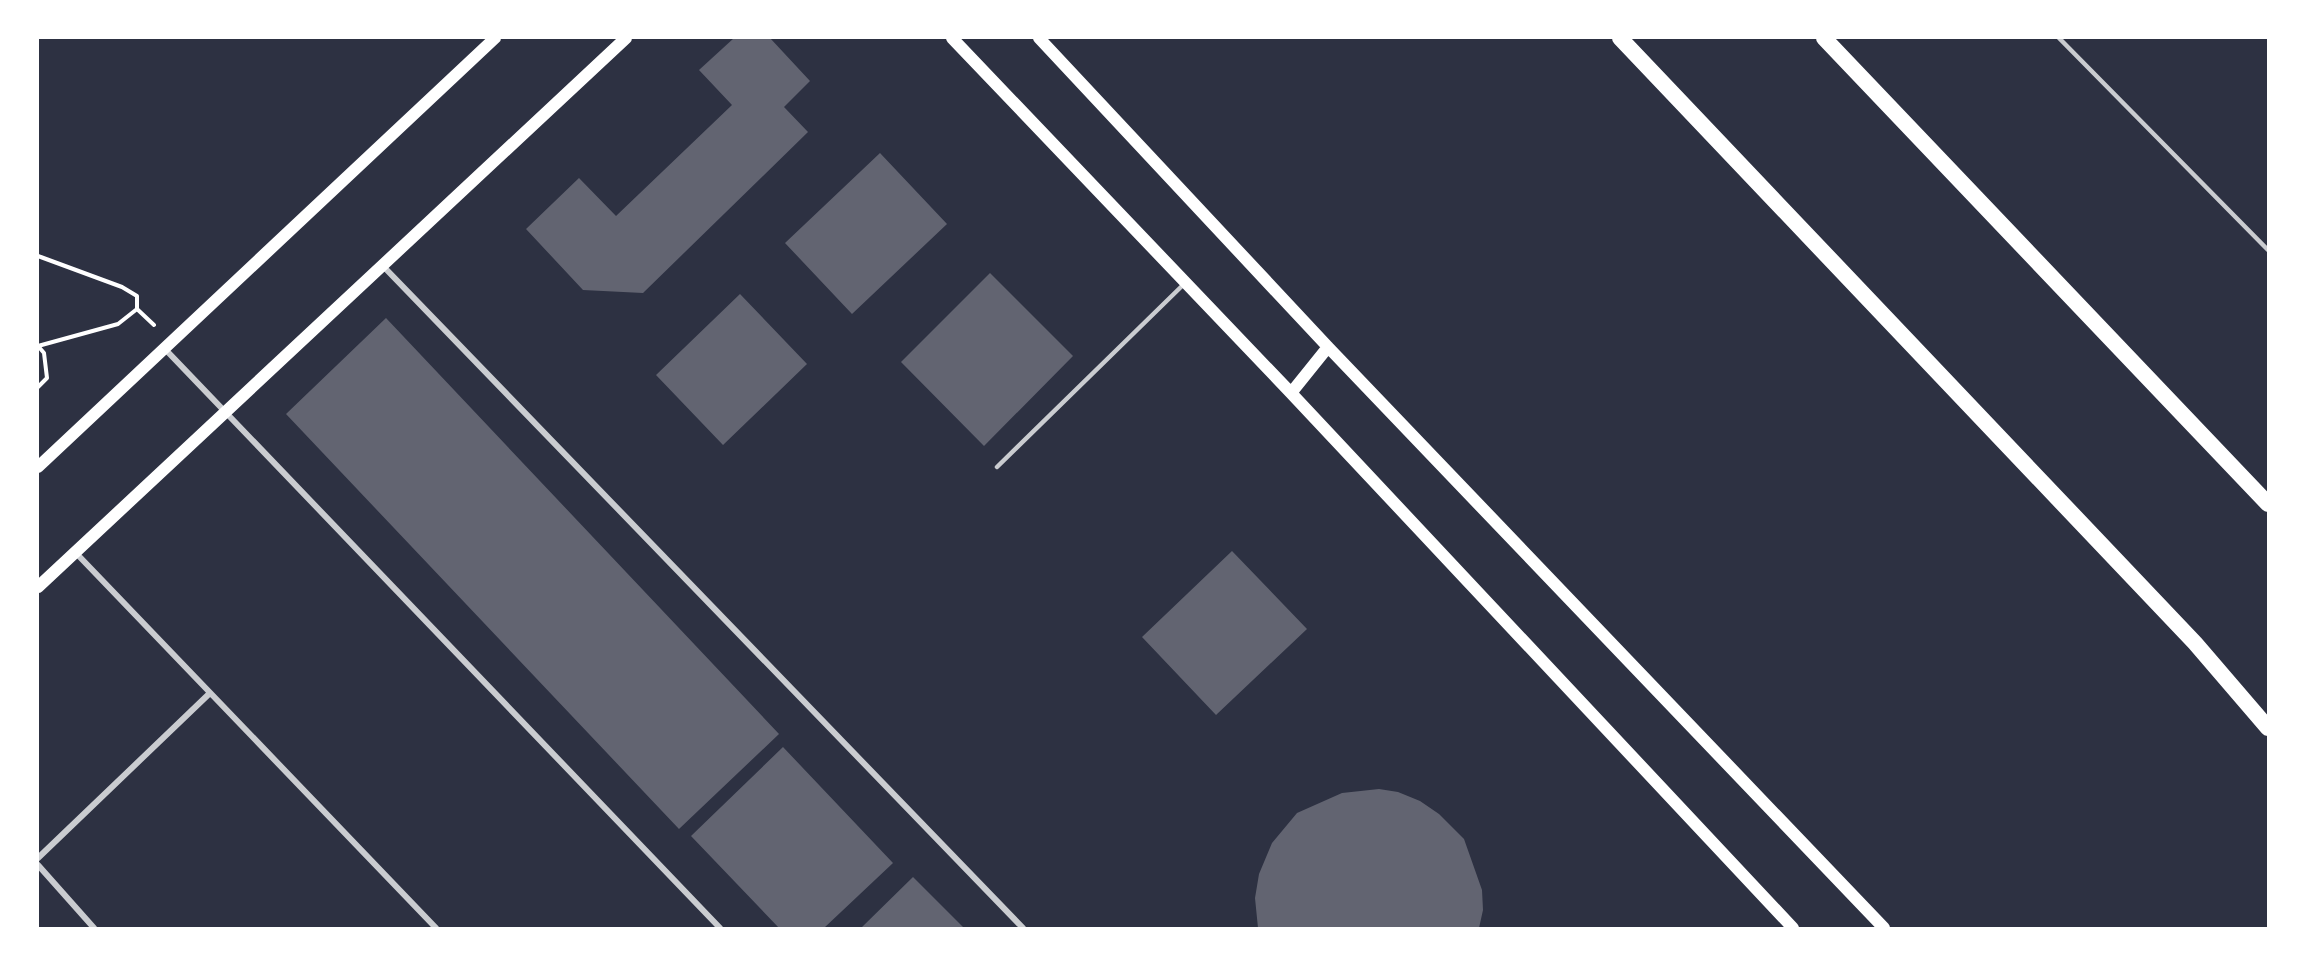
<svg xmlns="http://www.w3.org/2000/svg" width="2306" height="966" font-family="'Zilla Slab',serif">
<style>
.building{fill:#626471}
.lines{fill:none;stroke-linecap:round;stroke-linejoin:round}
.path{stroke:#fff;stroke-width:4}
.service{stroke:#caccd0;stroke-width:4.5}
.minor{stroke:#caccd0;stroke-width:6}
.secondary{stroke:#fff;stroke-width:12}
.trunk{stroke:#fff;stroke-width:16}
</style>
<rect width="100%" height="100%" fill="#2d3142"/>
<path class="building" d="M734,38h36l40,43 -26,26 24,25 -165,161 -60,-3 -57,-61 53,-51 37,38 116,-111 -33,-35z
M880,153l67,71 -95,90 -67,-71z
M990,273l83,83 -89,90 -83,-84z
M740,294l67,70 -84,81 -67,-70z
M386,318l393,416 -100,95 -393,-415z
M1232,551l75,78 -91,86 -74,-78z
M783,747l110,116 -69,65h-45l-88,-92z
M1379,789l19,3 22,9 19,13 25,25 18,51 1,20 -4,18h-221l-3,-30 4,-24 13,-31 25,-30 45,-20z
M913,877l51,51h-103z"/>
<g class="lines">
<path class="path" d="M38,256l84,31 15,9v13
M38,346l80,-22 19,-15 17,16
M38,387l9,-9 -3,-25 -6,-7"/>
<path class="service" d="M2059,38l209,212
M997,467l187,-183"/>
<path class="minor" d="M382,265l641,663
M164,348l556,580
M75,552l361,376
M38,858l172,-165
M38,865l56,63"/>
<path class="secondary" d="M952,38l339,355 502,535
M1039,38l289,309 556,581
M1291,393l37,-46
M38,467l457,-429
M38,587l588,-549"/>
<path class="trunk" d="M1620,38l575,605 73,85
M1824,38l444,466"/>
</g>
<rect width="2306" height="966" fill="none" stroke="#ffffff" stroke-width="78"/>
</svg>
